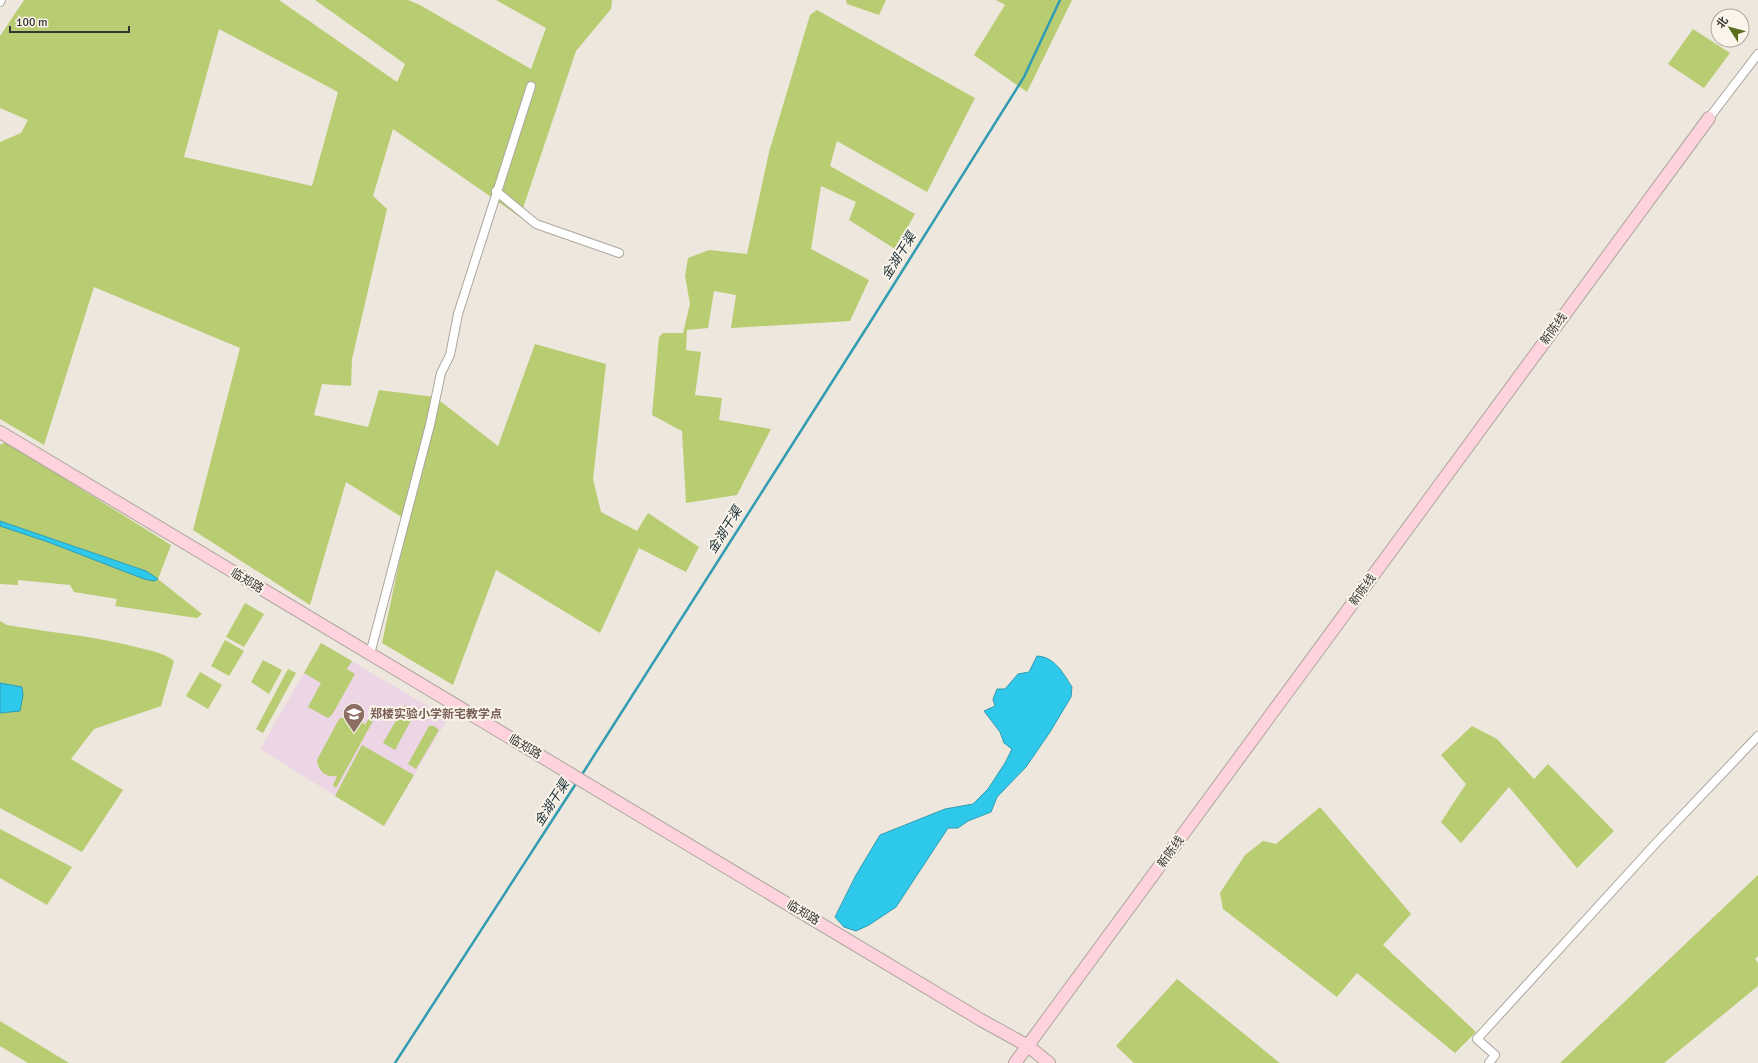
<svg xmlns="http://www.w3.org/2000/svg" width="1758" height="1063" font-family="Signika,'Noto Sans SC',sans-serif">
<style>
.education{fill:#ecd6e5}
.green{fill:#b8cc71;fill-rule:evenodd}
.water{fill:#2ec8ea;stroke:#319cb2}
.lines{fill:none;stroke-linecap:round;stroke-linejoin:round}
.stream{stroke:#319cb2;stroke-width:2.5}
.street-casing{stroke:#aca69d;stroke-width:10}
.secondary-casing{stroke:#aca69d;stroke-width:14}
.street{stroke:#fff;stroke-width:8}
.secondary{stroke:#fed3dd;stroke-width:12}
.labels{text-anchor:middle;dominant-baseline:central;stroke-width:4;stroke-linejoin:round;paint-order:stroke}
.street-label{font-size:12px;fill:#373531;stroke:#faf4ea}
.education-label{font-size:12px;font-weight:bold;fill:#785e54;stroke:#faf4ea;text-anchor:start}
.water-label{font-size:13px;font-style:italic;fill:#162d34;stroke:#faf4ea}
</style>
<rect width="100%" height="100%" fill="#ede7dd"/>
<path class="education" d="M321,643l127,75 -64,108 -124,-77z"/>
<path class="green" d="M24,0h255l118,82 8,-18 -90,-64h93l12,5 111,64 15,-41 -50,-28h116l-1,9 -35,42 -56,166 -127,-88 -20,67 14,13 -35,150 -1,27 -29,-2 -8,31 54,12 11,-37 56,7 63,49 37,-102 71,20 -13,115 8,33 36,19 11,-18 51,34 -13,25 -47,-24 -39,85 -104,-63 -43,115 -71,-42 26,-122 -62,-39 -36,123 -117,-75 47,-182 -146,-61 -50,158 -44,-26v-277l21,-9 7,-13 -28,-12v-72zM219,29l119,63 -26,94 -128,-29z
M846,0h40l-7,15 -32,-11z
M996,0h76l-45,92 -53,-37 31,-50z
M817,10l158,88 -48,94 -90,-51 -7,25 85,48 -20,35 -46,-29 7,-18 -35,-16 -10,63 58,31 -19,41 -119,7 5,-33 -22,-4 -6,37 -21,2 -1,20 15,2 -6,43 27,3 -3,22 52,9 -34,66 -51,8 -4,-72 -30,-16 7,-78 4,-4h20l7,-29 -5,-28 3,-18 21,-8 38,4 22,-102 41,-137z
M1693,29l37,24 -26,35 -36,-24z
M6,442l165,103 -13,34 44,35 -5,4 -82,-12 2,-7 -43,-7 -4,-7 -52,-5v5l-18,-1v-58l48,16 96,37 10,2 4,-2 -12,-8 -146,-50v-76z
M245,603l19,11 -20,33 -18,-10z
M0,621l7,4c45,8 89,11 133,23 12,3 24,5 34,13l-13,45 -67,23 -23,30 52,31 -41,62 -82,-44z
M225,640l19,11 -15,25 -18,-10z
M321,643l31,18 -5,8 8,5 -23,41 -4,3 -20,-11 13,-24 -17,-10z
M263,660l19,10 -13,24 -18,-12z
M288,669l8,4 -33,60 -7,-4z
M200,672l22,13 -14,24 -22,-13z
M405,705l11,6 -21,39 -12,-7z
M349,715l8,2 8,8 4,-7 4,3 -37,67 -3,-3 4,-9c-11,2 -19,-5 -20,-16l22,-41z
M429,726h5l5,4 -23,39 -8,-5z
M1472,726l25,13 37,40 14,-15 66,67 -37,37 -68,-81 -48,56 -20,-21 25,-38 -25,-29z
M362,745l52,30 -30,51 -49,-30z
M1320,807l91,107 -28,31 93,87 -21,21 -98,-80 -20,24 -114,-88 -3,-16 25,-38 18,-14 13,3z
M0,829l72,38 -25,38 -47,-27z
M1758,875v81l-3,3 3,4v23l-94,77h-104z
M1177,979l99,81 4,3h-146l-18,-17z
M0,1021l69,42h-41l-28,-17z"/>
<path class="water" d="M0,521l146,50 12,8 -4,2 -10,-2 -96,-37 -48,-16z
M1037,656c18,1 26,17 35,31l-1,10 -21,35 -24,35 -29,30 -6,15 -23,9 -10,7h-10l-52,79 -27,18 -13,6 -12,-4 -9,-10 21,-42 24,-40 65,-26 28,-5 15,-15 17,-26 7,-14 -8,-6 -4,-11 -16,-21 11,-5 -2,-7 4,-10h8l13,-15 11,-2z
M0,683l22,4 1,8 -3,16 -20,2z"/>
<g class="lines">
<path class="stream" d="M581,776l288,-452 155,-247 36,-77
M395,1063l182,-281"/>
<g class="street-casing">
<path id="street" d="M0,2l1,-2
M1709,118l49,-64
M496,191l40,33 83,29
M370,654l60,-229 11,-52 9,-18 8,-41 73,-228
M1489,1063l6,-8 -18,-16 180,-197 101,-106"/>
</g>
<g class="secondary-casing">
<path id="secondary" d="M0,432l981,588 47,26 21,17
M1015,1063l694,-945"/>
</g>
<use href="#street" class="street"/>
<use href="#secondary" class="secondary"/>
</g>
<defs>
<g id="school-pin" transform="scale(1.15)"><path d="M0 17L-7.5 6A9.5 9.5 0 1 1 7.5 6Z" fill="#8d6e63" stroke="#faf4ea"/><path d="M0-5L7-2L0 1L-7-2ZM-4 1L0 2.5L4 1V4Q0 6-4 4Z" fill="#fff"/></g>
</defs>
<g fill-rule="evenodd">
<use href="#school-pin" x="354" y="714"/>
</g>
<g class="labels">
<g class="street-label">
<text transform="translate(1554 329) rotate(-54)">新陈线</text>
<text transform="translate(247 581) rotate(31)">临郑路</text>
<text transform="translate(1363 590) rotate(-54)">新陈线</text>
<text transform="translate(525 747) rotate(31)">临郑路</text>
<text transform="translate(1171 852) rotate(-54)">新陈线</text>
<text transform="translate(803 913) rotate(31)">临郑路</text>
</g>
<g class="education-label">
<text x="370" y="714">郑楼实验小学新宅教学点</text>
</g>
<g class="water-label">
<text transform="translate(899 256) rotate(-58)">金湖干渠</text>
<text transform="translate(725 530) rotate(-58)">金湖干渠</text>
<text transform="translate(552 803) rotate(-57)">金湖干渠</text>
</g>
</g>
<g transform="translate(1730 28) rotate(306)"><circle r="19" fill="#faf4ea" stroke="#aca8a0"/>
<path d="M0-3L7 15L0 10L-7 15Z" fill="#5a6e1c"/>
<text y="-6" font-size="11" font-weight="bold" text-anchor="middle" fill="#373531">北</text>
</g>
<path d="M10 26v6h119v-6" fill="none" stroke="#373531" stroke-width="2"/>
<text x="16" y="26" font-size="12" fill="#373531" stroke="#faf4ea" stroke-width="3" paint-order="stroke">100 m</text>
</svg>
